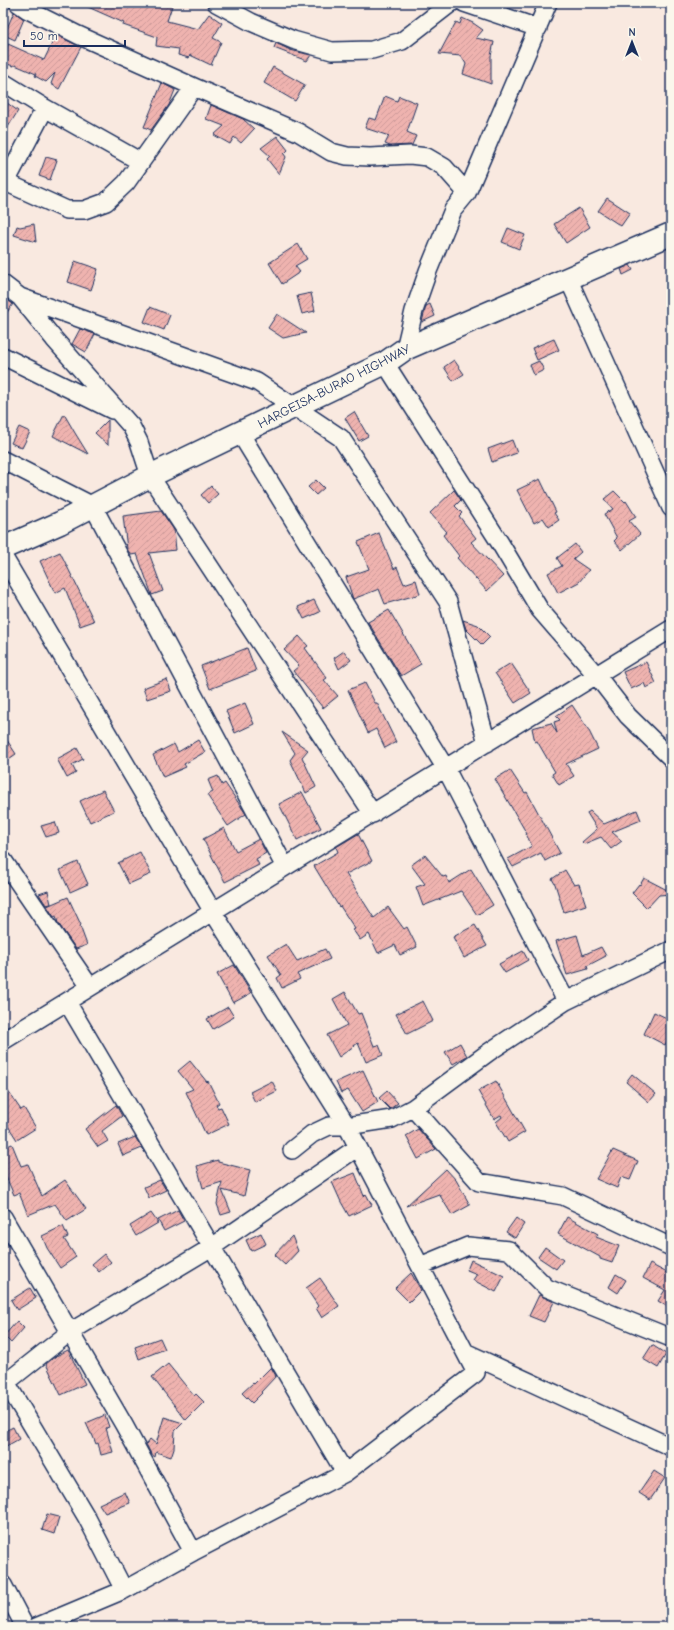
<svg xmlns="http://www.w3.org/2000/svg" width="674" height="1630" font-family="'Comic Neue',sans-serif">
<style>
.building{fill:url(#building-hatch);stroke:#1b2f5e}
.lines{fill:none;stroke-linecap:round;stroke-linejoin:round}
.minor-casing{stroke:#1b2f5e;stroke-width:20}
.highway-casing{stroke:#1b2f5e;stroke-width:25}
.minor{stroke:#fbf7ec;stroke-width:17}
.highway{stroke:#fbf7ec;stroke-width:22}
.labels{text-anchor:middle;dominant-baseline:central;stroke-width:4;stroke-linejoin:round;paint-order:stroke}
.street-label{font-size:13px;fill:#1b2f5e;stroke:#fbf7ec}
</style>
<defs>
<pattern id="building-hatch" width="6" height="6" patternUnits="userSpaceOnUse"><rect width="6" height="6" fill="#efb3af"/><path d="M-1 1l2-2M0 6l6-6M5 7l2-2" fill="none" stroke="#cc9a99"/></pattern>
</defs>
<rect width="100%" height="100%" fill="#f9e9e0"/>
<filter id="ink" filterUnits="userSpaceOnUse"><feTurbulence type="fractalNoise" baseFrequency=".025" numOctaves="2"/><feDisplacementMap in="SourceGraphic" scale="8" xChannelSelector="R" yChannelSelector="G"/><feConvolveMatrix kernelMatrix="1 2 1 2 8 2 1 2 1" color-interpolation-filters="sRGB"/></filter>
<g filter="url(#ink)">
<path class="building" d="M79,3h94l-6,18 31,8 11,-15 13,9 -9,15 8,4 -10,23 -21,-10 -1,3 -11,-3 1,-6 -23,-3 1,-9 -34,-12 1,-2z
M14,12l10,7 -9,21 -11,-5z
M462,18l11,5 10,7 -7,8 18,4 -3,14v28l-28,-10 3,-10 -5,-8 -22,-2 17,-32 4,2z
M56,35l25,12 -22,42 -8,-5 4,-11 -9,9 -11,-6 1,-2 -21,-9 -1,1 -11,-3 5,-19 36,16z
M276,43l14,7 21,5 -4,6 -33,-13z
M273,67l32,18 -10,16 -31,-18z
M162,83l13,7 -6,15 -18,25 -7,-3z
M385,96l12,5 2,-5 18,7 -10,29 9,4 -4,9 -22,1 -5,-2 4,-8 -24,-8 4,-10 7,2z
M3,100l15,11 -15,24z
M211,105l32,14 11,10 -13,14 -7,-6 -4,7 -16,-9 10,-9 -18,-7z
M277,136l11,14 -4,4 2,3 -7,17 -12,-15 3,-3 -9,-8z
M46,157l11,3 -7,20 -11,-4z
M607,198l23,15 -9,13 -23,-15z
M579,208l11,19 -24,16 -12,-19z
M34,224l2,18 -22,-7 3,-9 3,1z
M508,228l17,7 -6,14 -17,-7z
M298,244l9,15 -12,7 5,6 -18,12 -13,-21z
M75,261l23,8 -7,21 -23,-8z
M630,265l3,5 -10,5 -2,-6z
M311,293l4,18 -13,3 -5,-18z
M3,297l10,7 -10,14z
M430,304l5,12 -13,6 4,-16z
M150,307l20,8 -6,15 -20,-8z
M277,314l29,19 -23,5 -15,-10z
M80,329l15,5 -9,18 -14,-8z
M554,339l5,11 -22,10 -5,-12z
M454,360l10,14 -11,7 -9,-14z
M539,361l5,9 -10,5 -4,-10z
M354,412l14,24 -9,5 -14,-23z
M64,414l11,19 13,21 -35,-18z
M108,420v25l-13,-12z
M19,427l11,5 -8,16 -11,-5z
M512,440l5,13 -25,9 -4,-13z
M540,479l16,33 -2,1 5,7 -10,7 -6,-9 -9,5 -17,-33z
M316,480l8,8 -8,7 -8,-8z
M211,486l7,8 -10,9 -7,-8z
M454,490l7,10 -6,6 7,7 -3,3 17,22 -5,4 32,34 -16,15 -30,-33 2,-2 -16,-21 4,-3 -17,-19z
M614,491l11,11 1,-1 10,16 -7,4 11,13 -18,16 -8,-9 3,-3 -13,-24 9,-5 -9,-10z
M161,511l13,19 2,20 -27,3 14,38 -11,4 -15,-41 -6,1 -4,-6 -4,-33z
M379,533l15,36 3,-2 7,17 12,-4 4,14 -35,10 -6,-15 -26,10 -7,-22 23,-8 -11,-27z
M575,544l6,8 -8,7 16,11 -10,12 -21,11 -10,-20 14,-7 -5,-8z
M60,552l34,69 -14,5 -15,-38 -10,5 -15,-32z
M314,600l6,12 -16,7 -6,-12z
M389,610l32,54 -20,12 -33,-54z
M463,620l15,5 12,12 -8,8 -16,-16z
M299,636l9,10 -3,2 22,30 -3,2 14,16 -15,12 -30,-37 6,-5 -15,-16z
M247,648l9,23 -46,18 -9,-23z
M344,651l7,9 -12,9 -5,-11z
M646,662l10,21 -10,5 -2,-5 -13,6 -8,-17z
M511,663l20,30 -16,10 -20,-30z
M167,679l4,12 -24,8 -4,-11z
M365,683l10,20h2l19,39 -11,6 -9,-19 -8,4 -20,-43z
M245,703l9,21 -19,9 -9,-22z
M572,705l16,24 10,20 -32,15 8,12 -15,9 -7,-11 3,-2 -18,-31 -2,1 -3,-14 19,-5 6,10 -3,-11 6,-2 -4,-4z
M282,732l26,18 -6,7 14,30 -10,6 -16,-33 5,-7z
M3,734l13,20 -13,9z
M198,740l7,12 -21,12 2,3 -23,10 -10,-22 21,-11 4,8z
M77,748l6,11 -11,6 4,8 -9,5 -10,-19z
M510,770l15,23 2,-1 33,61 -15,8 -4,-8 -28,14 -5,-8 24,-13 -6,-12h1l-32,-55z
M218,776l4,9 3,-2 21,31 -18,12 -21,-31 6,-3 -5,-12z
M103,790l11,21 -24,11 -10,-21z
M302,792l19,36 -24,12 -18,-36z
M637,810l4,10 -29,12 10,9 -11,8 -10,-12 -17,7 -2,-2 15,-13 -10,-16 3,-2 14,13z
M55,822l4,11 -13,4 -5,-11z
M224,828l12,23 23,-12 7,14 -10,6 3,6 -34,17 -22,-43z
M358,834l14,27 -26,13 28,44 14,-11 16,22 3,-2 10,20 -17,8 -5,-10 -17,8 -9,-19 -9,6 -7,-10 2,-1 -15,-23 -1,1 -25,-41 24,-14 -2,-5z
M140,852l11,22 -22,10 -11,-21z
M425,855l18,22 3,-1 3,7 22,-14 22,36 -16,10 -16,-24 -38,15 -7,-19 9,-3 -14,-19z
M78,862l10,22 -18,8 -10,-22z
M565,870l9,15 5,-1 7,21 -22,7 -9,-28 -3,-5z
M644,878l27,14v2l-12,1 -12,13 -15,-15 7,-9 1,1z
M48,891l3,13 -5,1 -7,-11z
M68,897l13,28 -1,1 7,19 -11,4 -18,-26 -2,-7 -2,1 -7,-11z
M475,925l12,21 -23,12 -11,-21z
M577,935l6,20 18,-8 5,9 -19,10 1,3 -21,6 -11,-34z
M286,944l11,17 28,-12 5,10 -33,15 3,5 -18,9 -5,-10 4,-3 -13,-20z
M523,951l5,9 -23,13 -6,-9z
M234,965l17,28 -18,10 -16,-29z
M345,992l13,22 3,-1 13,33 5,-1 4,10 -17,7 -8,-19 -19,14 -12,-22 20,-10 -14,-26z
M423,1001l10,20 -26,13 -11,-20z
M228,1007l6,10 -21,12 -6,-10z
M654,1012l17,8v13l-6,12 -21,-11z
M460,1043l7,13 -14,8 -8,-12z
M190,1061l17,21 1,-1 11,22 -3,2 2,3 3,-1 8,17 -23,11 -20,-43 7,-3 -15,-18z
M363,1070l15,32 -16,10 -14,-22 -7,3 -5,-11z
M632,1074l24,20 -7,8 -23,-20z
M272,1081l5,10 -22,11 -5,-10z
M496,1081l29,51 -17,10 -12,-20 6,-5 -1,-2 -7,4 -16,-28z
M3,1084l18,26 3,-2 12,20 -19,12 -14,-22z
M387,1091l11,12 -8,6 -11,-11z
M116,1105l6,11 -20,15 6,10 -10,6 -13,-18z
M418,1129l18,20 -18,10 -12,-23z
M135,1137l7,11 -19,8 -5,-12z
M12,1144l9,22 7,-2 14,32 23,-16 21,29 -19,12 -12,-17 -27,11 -9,-22 -5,2 -11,-25v-22z
M613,1150l25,11 -8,19 -9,-3 -4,11 -21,-9z
M218,1160v2l32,8 -6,26 -22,-6 9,22 -10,3 -4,-11 5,-22 -19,6 -6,-22z
M446,1169l10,11 14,25 -18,10 -13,-21 -33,12z
M355,1173l9,23 2,-2 6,11 -23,11 -8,-14 -9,-20z
M160,1180l6,10 -17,8 -5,-11z
M178,1210l6,11 -20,10 -6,-11z
M151,1213l7,10 -22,13 -6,-10z
M567,1217l31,17 -2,3 23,9 -7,17 -12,-4v-2l-42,-23z
M516,1218l8,6 -9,14 -9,-6z
M63,1226l5,11 -4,2 12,18 -16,11 -13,-20 -5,-12z
M261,1233l5,11 -15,7 -5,-11z
M292,1236l6,15 -13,14 -11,-10z
M545,1247l18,13 -7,9 -18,-12z
M104,1254l7,8 -12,10 -7,-8z
M471,1260l33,16 -8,16 -23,-12 4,-6 -10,-4z
M650,1264l21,11v34l-13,-8 7,-11 -22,-12z
M411,1273l10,17 -12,12 -14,-14z
M616,1274l10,6 -8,13 -9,-6z
M320,1278l19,28 -17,12 -6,-10 2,-2 -12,-18z
M30,1288l6,10 -19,12 -6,-10z
M539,1295l15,7 -10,20 -15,-6z
M17,1321l7,7 -13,15 -7,-7z
M160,1338l5,11 -26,10 -4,-12z
M652,1345l14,9 -8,14 -15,-9z
M68,1350l17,34 -24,11 -15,-31 10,-8z
M168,1364l26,32 2,-2 8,8 -18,18 -34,-43z
M271,1367l5,9 -15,16 1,1 -10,10 -10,-10 11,-10 1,1z
M105,1415l4,12 -3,1 7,24 -12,3 -3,-12 -2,1 -4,-10h-1l-5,-11z
M164,1417l19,6 -8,8 -1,17 -3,9 -15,-5 -1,5 -4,-3 -5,-10 4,-5 6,5z
M13,1427l6,12 -16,9v-16z
M654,1471l11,7 -15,22 -11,-7z
M125,1492l5,11 -25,10 -6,-9z
M47,1514l12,3 -5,17 -12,-4z"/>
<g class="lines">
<g class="minor-casing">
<path id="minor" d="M18,3l10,7 50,25 116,52 104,45 33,20 16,4 23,1 40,-2 17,2 17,10 23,26
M216,3l35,19 42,18 39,11 40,-1 30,-9 49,-38
M464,3l74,25
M3,82l42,26 96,54
M3,181l64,29h17l22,-8 20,-19 68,-96
M6,182l39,-74
M568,278l103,230
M3,284l17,13 34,42 77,87 8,16 11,34 223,338
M20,297l237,85 84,56 107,164 39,141
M405,349l9,-38 14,-40 25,-61 14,-17 81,-190
M3,356l109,54
M385,363l115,180 40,67 57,66 31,40 43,42
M240,433l206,336 120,232
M3,460l90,46 192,361
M3,556l210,356 134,214 129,247 -131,100 -152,79 -69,38 -88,37
M3,860l87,127
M67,1002l278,471
M3,1041l668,-412
M413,1108l66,74 84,14 108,51
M292,1150l20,-16 17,-8h18l45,-7 21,-11 76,-56 77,-51 105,-51
M3,1217l121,208 69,127
M420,1266l48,-20 41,4 38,38 124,50
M465,1352l206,95
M3,1377l84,141 37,72
M3,1385l67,-53 142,-85 146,-100
M3,1585l22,42"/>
</g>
<g class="highway-casing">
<path id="highway" d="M3,548l57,-25 90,-47 235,-113 20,-14 266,-115"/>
</g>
<use href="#minor" class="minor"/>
<use href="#highway" class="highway"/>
</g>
</g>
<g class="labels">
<g class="street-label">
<text transform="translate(334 386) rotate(-27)">HARGEISA-BURAO HIGHWAY</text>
</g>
</g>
<rect width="674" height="1630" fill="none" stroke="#fbf7ec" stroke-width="16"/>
<rect x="8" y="8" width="658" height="1614" fill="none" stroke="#1b2f5e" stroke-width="1.5" filter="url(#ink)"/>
<g transform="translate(632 42)" stroke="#fbf7ec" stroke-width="3" paint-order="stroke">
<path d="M0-3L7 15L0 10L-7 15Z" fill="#1b2f5e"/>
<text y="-6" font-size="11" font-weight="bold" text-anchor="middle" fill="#1b2f5e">N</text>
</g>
<path d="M24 40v6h101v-6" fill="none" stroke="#1b2f5e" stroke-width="2"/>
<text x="30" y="40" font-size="12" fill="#1b2f5e" stroke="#fbf7ec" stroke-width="3" paint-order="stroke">50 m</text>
</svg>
